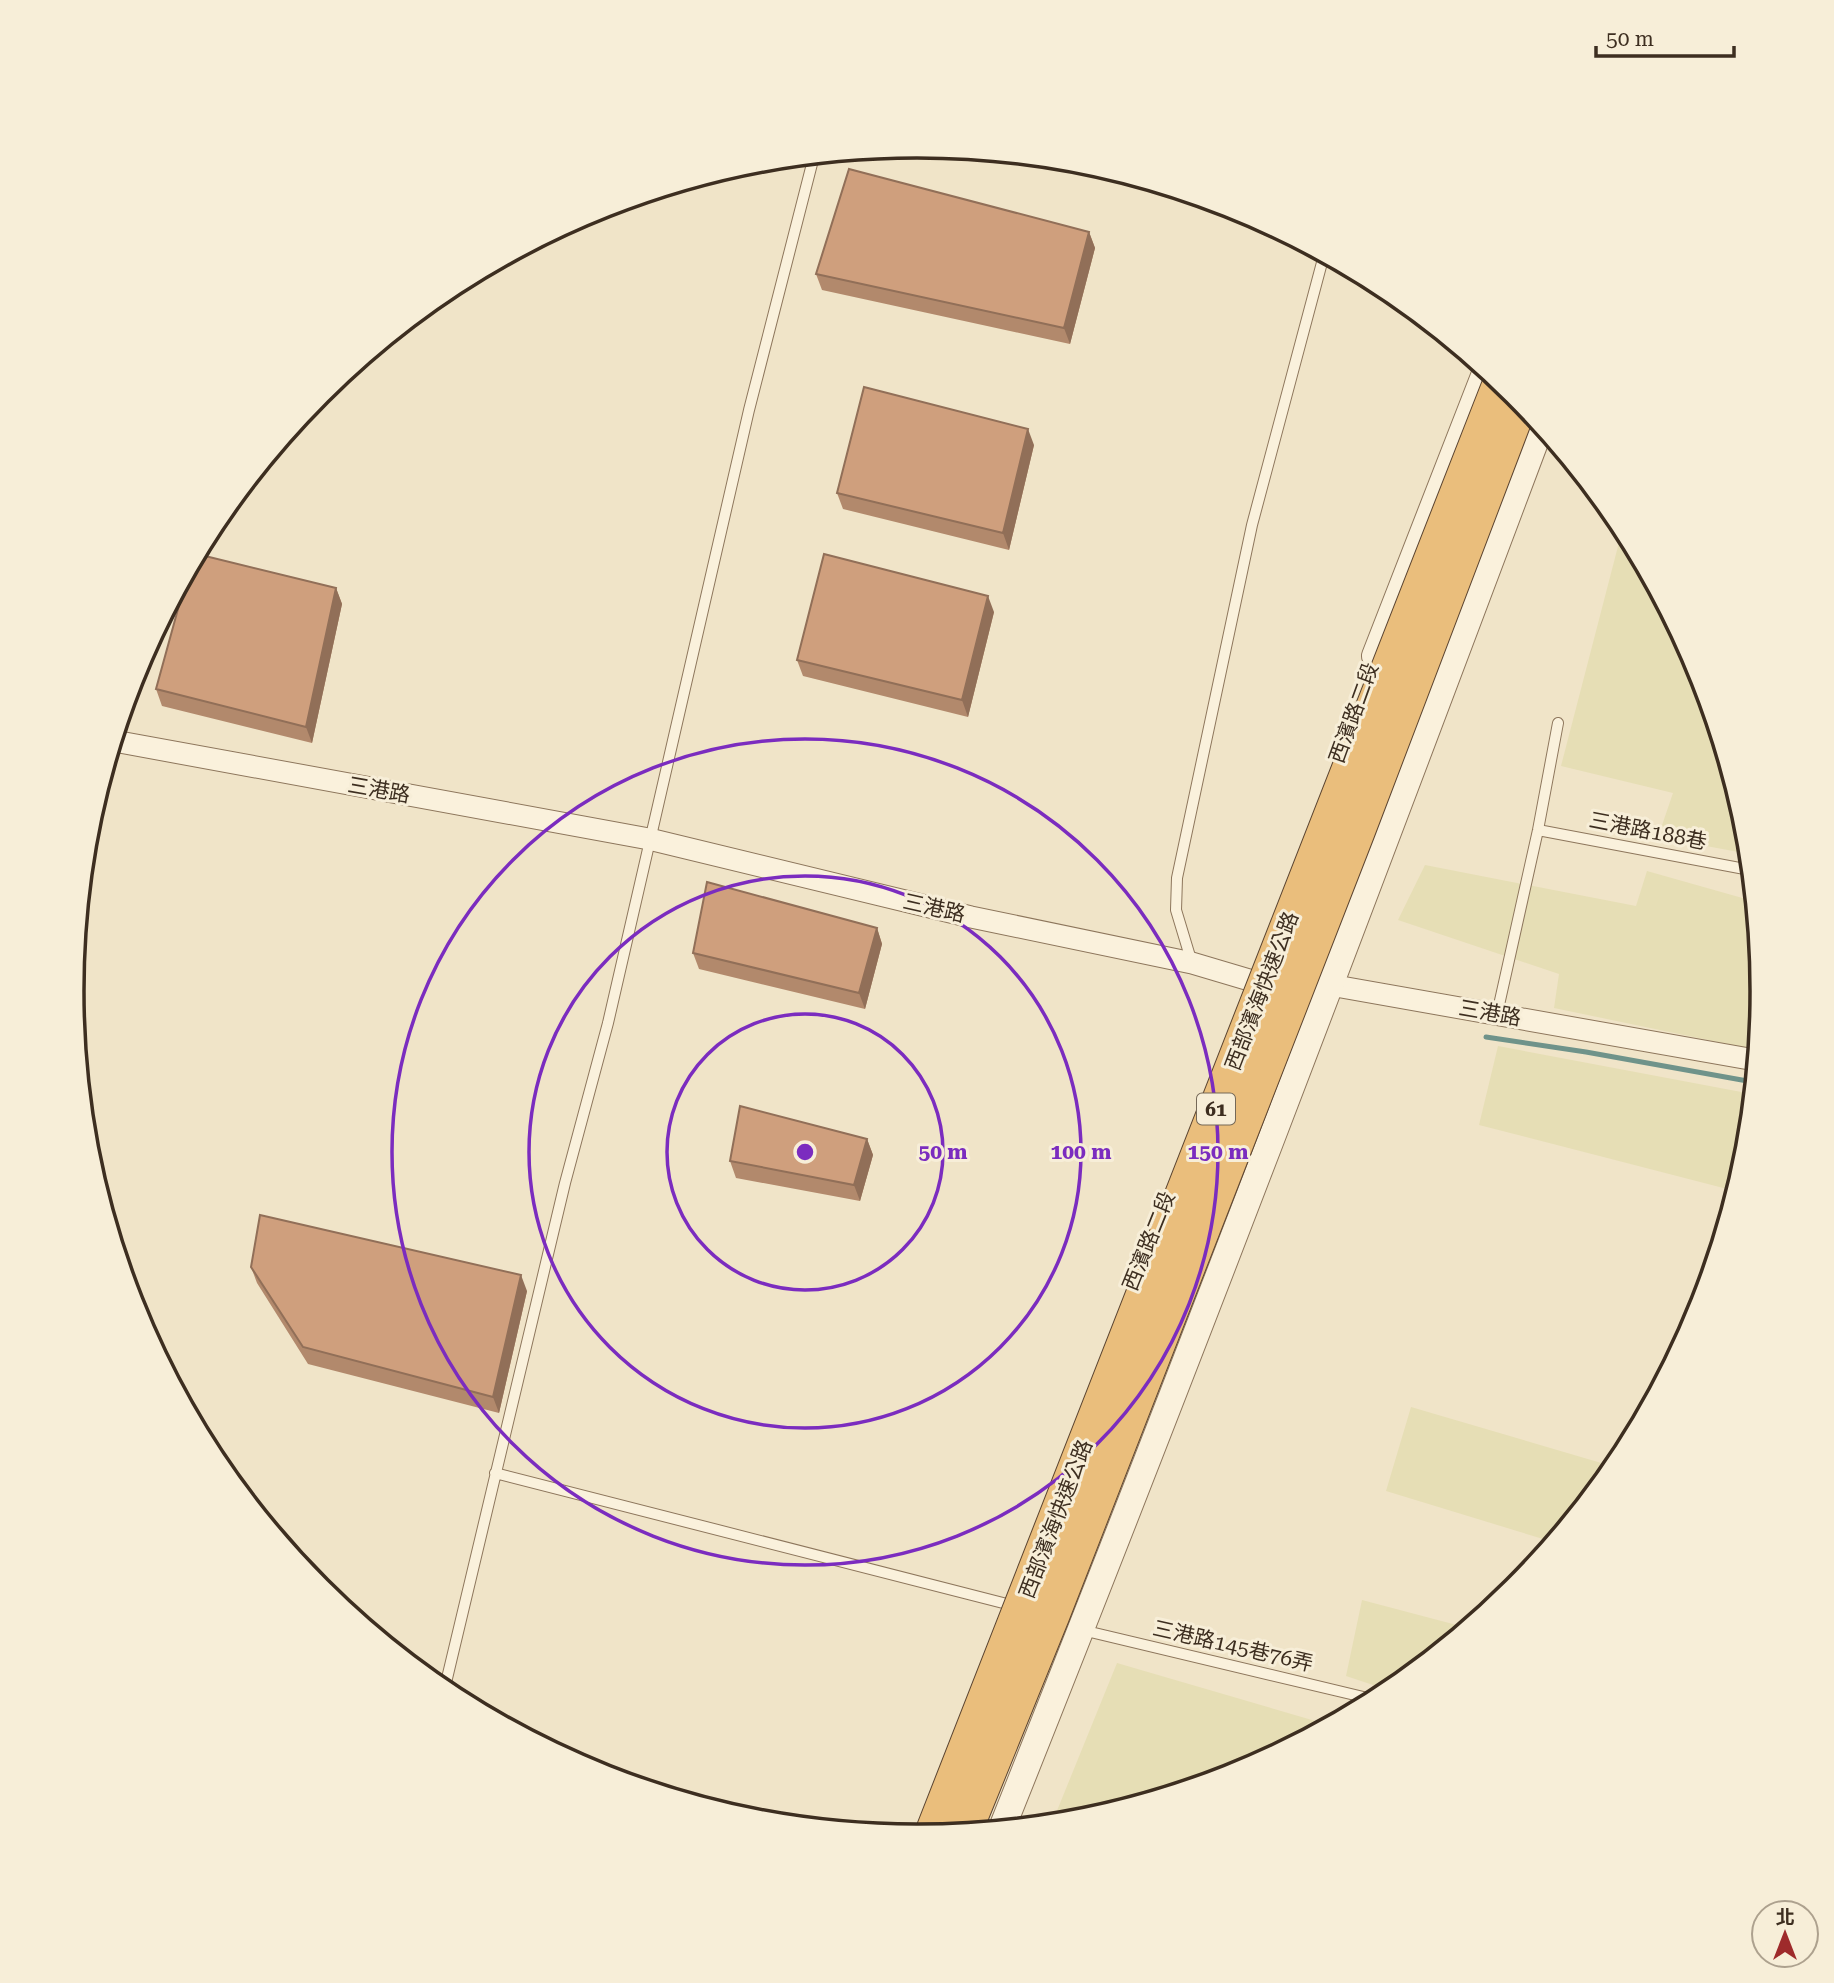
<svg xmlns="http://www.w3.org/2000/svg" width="1834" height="1983" font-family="'Roboto Serif','Noto Sans TC',serif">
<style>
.farmland{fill:#e6deb5}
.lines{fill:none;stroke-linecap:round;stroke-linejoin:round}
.stream{stroke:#6f938a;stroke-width:5}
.service-casing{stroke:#8d765c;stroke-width:12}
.minor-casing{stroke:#8d765c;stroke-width:23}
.tertiary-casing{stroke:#8d765c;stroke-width:28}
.service{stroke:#faf1dc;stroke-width:10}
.minor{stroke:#faf1dc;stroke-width:21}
.tertiary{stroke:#faf1dc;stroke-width:26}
.trunk-bridge-casing{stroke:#5b4430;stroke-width:37;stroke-linecap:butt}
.trunk-bridge{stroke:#eabe7c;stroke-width:35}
.wall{fill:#b2896c}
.shaded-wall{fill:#916f58}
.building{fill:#cf9f7d;stroke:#916f58;stroke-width:2}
.ring{fill:none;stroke:#7b2cbf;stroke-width:3.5}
.labels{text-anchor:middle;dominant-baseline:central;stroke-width:6;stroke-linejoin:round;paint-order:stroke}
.shield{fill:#f7eed8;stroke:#756857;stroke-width:2}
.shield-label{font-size:19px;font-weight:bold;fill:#3d2e20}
.street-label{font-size:21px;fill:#3d2e20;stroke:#f7eed8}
.rim{fill:none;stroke:#3d2e20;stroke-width:3.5}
.centre{fill:#7b2cbf;stroke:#f7eed8;stroke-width:3.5}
.ring-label{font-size:21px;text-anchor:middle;font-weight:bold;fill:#7b2cbf;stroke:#f7eed8;stroke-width:6;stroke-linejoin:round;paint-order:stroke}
</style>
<rect width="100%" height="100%" fill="#f0e4c8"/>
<path class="farmland" d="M1623,527l75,141 48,159 3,27 -91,-17 15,-44 -112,-27z
M1425,865l211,41 11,-35 106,30 9,90 -6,59 -202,-42 5,-34 -161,-54z
M1498,1046l254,48 -6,63 -11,34 -256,-66z
M1411,1407l204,60 -62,75 -167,-51z
M1362,1600l106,28 -77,63 -45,-15z
M1117,1663l212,62 -89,48 -158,48 -30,2z"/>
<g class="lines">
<path class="stream" d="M1486,1037l100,15 167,30"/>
<g class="service-casing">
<path id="service" d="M1538,830l212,40
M1192,963l-16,-53 1,-32 75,-353 72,-270
M1497,1014l41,-184 20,-107
M495,1473l512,131
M1082,1630l294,70
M444,1691l121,-508 43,-160 141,-613 65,-254"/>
</g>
<g class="minor-casing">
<path id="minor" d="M114,741l535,98 322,78 221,46 64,19 21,1
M1316,984l14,1 425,75"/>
</g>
<g class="tertiary-casing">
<path id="tertiary" d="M1375,656l111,-285
M1002,1828c186,-465 363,-933 539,-1402"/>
</g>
<use href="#service" class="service"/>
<use href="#minor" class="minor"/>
<use href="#tertiary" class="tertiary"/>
<g class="trunk-bridge-casing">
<path id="trunk-bridge" d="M964,1832l88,-217 305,-783 164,-431
M932,1835l569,-1453"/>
</g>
<use href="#trunk-bridge" class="trunk-bridge"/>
</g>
<path class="wall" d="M1089,232l6,16 -25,96 -248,-54 -6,-16z
M1034,445l-25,105 -166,-41 -6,-16z
M336,588l6,16 -30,139 -150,-37 -6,-17z
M994,612l-26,105 -165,-41 -6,-16z
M877,928l5,16 -17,65 -166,-40 -6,-16z
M867,1139l6,16 -13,46 -124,-23 -6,-17z
M251,1267l276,24 -28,122 -191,-49 -51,-81z"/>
<path class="shaded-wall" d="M1089,232l6,16 -25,96 -6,-16z
M1028,429l6,16 -25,105 -6,-17z
M336,588l6,16 -30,139 -6,-16z
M988,596l6,16 -26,105 -6,-17z
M877,928l5,16 -17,65 -6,-16z
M867,1139l6,16 -13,46 -6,-16z
M521,1275l6,16 -28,122 -6,-16z"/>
<path class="building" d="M849,169l240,63 -25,96 -248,-54z
M864,387l164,42 -25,104 -166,-40z
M197,554l139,34 -30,139 -150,-38 33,-120z
M824,554l164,42 -26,104 -165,-40z
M707,882l170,46 -18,65 -166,-40z
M740,1106l127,33 -13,46 -124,-24z
M260,1215l261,60 -28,122 -190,-50 -52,-80z"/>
<g class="ring">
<circle cx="805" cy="1152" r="138"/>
<circle cx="805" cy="1152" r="276"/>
<circle cx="805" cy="1152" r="413"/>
</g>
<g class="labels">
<rect class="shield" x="1197" y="1093.5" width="38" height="31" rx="5"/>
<g class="shield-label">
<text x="1216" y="1109">61</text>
</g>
<g class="street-label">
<text transform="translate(1354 713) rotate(-70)">西濱路二段</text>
<text transform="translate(379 790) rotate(10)">三港路</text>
<text transform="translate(1648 831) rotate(11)">三港路188巷</text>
<text transform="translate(934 908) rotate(13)">三港路</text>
<text transform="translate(1262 991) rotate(-69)">西部濱海快速公路</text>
<text transform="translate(1490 1013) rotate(10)">三港路</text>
<text transform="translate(1149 1241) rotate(-68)">西濱路二段</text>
<text transform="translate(1056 1519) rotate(-69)">西部濱海快速公路</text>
<text transform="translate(1233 1646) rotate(13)">三港路145巷76弄</text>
</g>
</g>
<path d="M0 0H1834V1983H0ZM84 991a833 833 0 1 1 1666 0a833 833 0 1 1-1666 0Z" fill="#f7eed8" fill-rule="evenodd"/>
<path class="rim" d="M84 991a833 833 0 1 1 1666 0a833 833 0 1 1-1666 0Z"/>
<circle cx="805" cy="1152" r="10" class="centre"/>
<g class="ring-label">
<text x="943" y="1159">50 m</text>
<text x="1081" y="1159">100 m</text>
<text x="1218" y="1159">150 m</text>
</g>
<g transform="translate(1785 1934)"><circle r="33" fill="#f7eed8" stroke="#ada18e" stroke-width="2"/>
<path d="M0-5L12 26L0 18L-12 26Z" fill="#9e2a2b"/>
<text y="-10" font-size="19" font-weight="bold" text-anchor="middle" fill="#3d2e20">北</text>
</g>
<path d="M1596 46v10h138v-10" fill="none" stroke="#3d2e20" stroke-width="3.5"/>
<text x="1606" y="46" font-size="21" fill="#3d2e20" stroke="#f7eed8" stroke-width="5" paint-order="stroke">50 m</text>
</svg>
